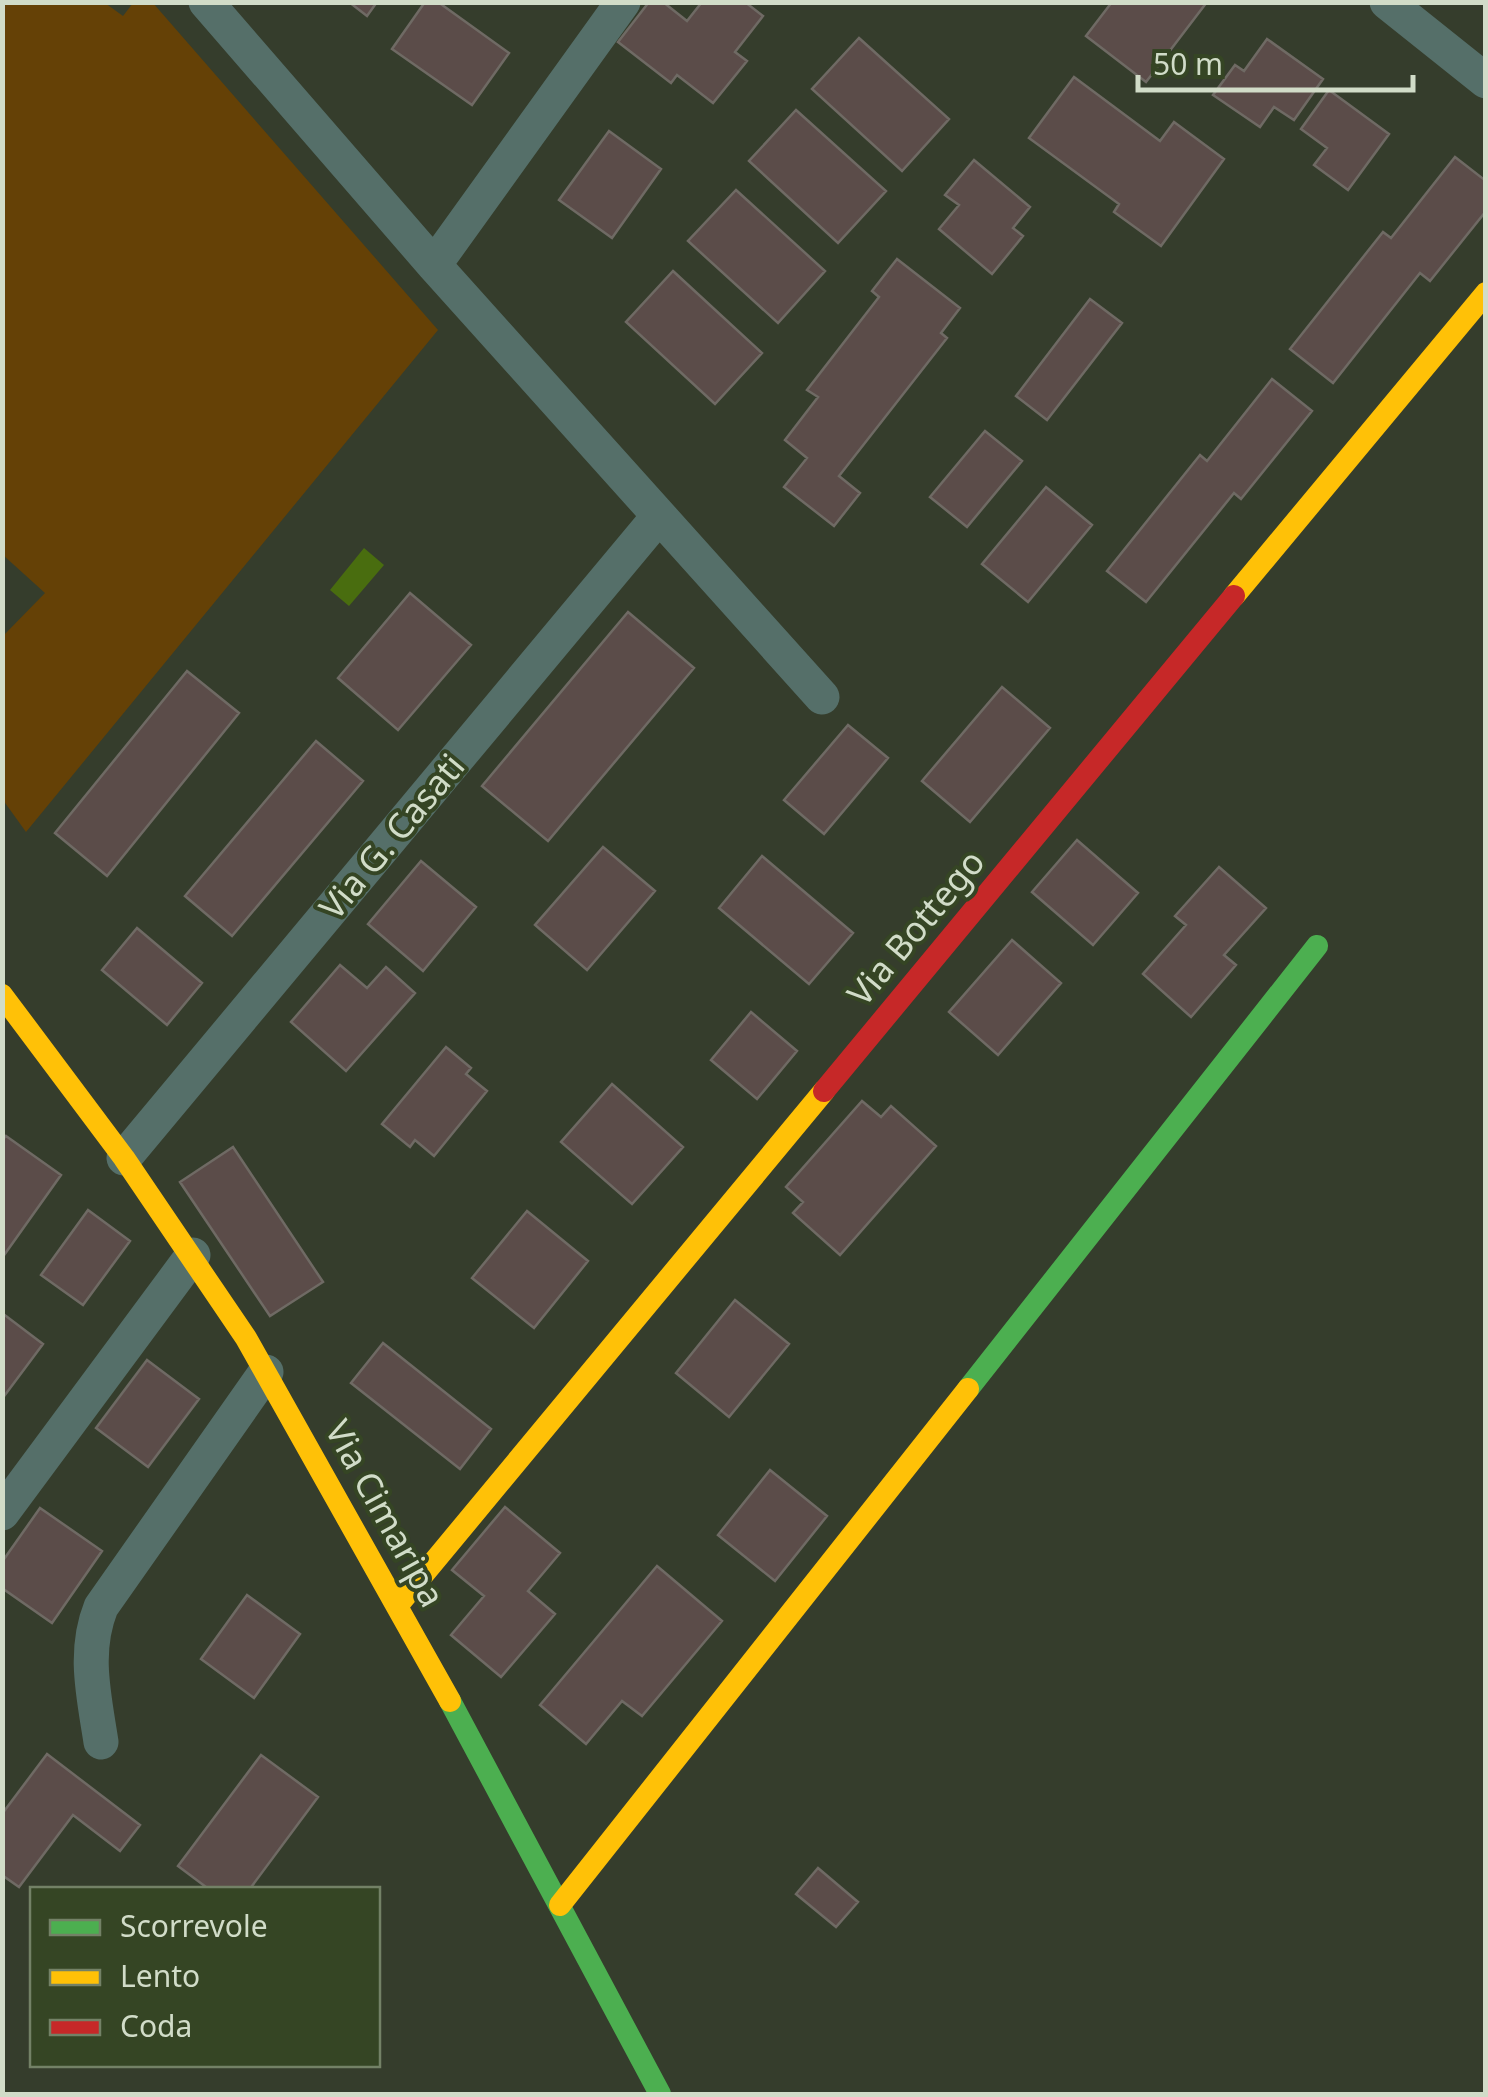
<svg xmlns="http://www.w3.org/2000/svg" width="1488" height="2097" font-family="'Noto Sans',sans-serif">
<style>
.green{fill:#654106}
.water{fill:#496d0f}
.building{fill:#5b4c49;stroke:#6f6a64;stroke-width:2.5}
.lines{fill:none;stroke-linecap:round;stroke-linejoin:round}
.street{stroke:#556f69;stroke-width:35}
.fast{stroke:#4caf50;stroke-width:22}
.slow{stroke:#ffc107;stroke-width:22}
.jam{stroke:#c62828;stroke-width:22}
.labels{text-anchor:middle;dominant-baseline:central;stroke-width:8;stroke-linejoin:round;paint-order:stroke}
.street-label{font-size:35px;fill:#d1dcc8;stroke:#354524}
</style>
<rect width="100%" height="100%" fill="#353d2c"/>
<path class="green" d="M3,2l102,1 18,13 10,-13h20l285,327 -412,502 -23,-32v-164l42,-43 -42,-38z"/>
<path class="water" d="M364,548l20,17 -35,41 -19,-16z"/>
<path class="building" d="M349,2h28l-10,14z
M425,2h13l71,51 -37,52 -80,-56z
M649,2h14l24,19 15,-19h43l18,14 -28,36 12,9 -34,42 -36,-28 -6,8 -53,-41z
M1112,2h95l-61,80 -60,-46z
M859,38l90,81 -47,52 -90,-82z
M1267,39l56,40 -29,41 -20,-13 -14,20 -47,-32 22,-30 9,6z
M1074,77l86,64 14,-19 50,37 -63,87 -47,-34 5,-8 -90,-66z
M1329,90l60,44 -41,56 -34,-25 13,-17 -26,-19z
M796,110l90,81 -48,52 -89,-82z
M609,131l52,38 -49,69 -53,-38z
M1455,157l31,24v30l-56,70 -10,-8 -87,110 -43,-34 93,-117 8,6z
M974,160l56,47 -17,21 10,8 -31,38 -53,-45 20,-24 -14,-10z
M736,190l89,81 -47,52 -90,-82z
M897,259l63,49 -19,25 6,5 -108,138 21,17 -26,33 -50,-39 23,-29 -22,-18 33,-43 -11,-7 72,-93 -7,-6z
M673,271l89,82 -47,51 -89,-82z
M1090,299l32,24 -75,97 -31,-24z
M1272,379l40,32 -71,88 -7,-6 -88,109 -39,-31 93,-116 7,6z
M985,431l37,30 -55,66 -37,-30z
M1046,487l46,38 -64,77 -46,-38z
M410,593l61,52 -73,85 -60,-52z
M628,612l66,56 -146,173 -66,-55z
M187,671l52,42 -132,163 -52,-43z
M1002,687l48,41 -80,94 -48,-41z
M848,725l40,33 -64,76 -40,-34z
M316,741l47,40 -131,155 -47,-40z
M1077,840l61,53 -45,52 -61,-53z
M603,847l52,44 -68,79 -52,-45z
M762,856l91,77 -44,51 -90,-76z
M421,861l55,46 -53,64 -55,-47z
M1219,867l47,41 -42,47 12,10 -45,52 -48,-43 43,-49 -11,-9z
M137,928l65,55 -35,42 -65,-55z
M1012,940l49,43 -63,72 -49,-43z
M340,965l27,23 19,-21 29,26 -69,78 -55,-49z
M751,1012l46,39 -40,48 -46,-39z
M446,1047l25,21 -5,6 21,17 -53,65 -19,-16 -5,7 -28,-23z
M612,1084l71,63 -51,57 -71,-62z
M862,1101l19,16 10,-11 45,40 -96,109 -47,-42 10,-11 -17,-15z
M6,1136l55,39 -59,83v-118z
M233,1147l90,135 -53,34 -90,-134z
M88,1210l42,31 -47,64 -42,-30z
M527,1211l61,50 -54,67 -62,-50z
M735,1300l54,44 -60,73 -53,-44z
M2,1313l41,31 -41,55z
M383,1343l108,86 -31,40 -109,-86z
M147,1360l52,39 -51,68 -52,-39z
M770,1470l57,46 -52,65 -57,-46z
M505,1507l55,46 -32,38 27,23 -54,63 -50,-42 33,-39 -32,-26z
M40,1508l62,43 -50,72 -50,-35v-26z
M657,1566l65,55 -80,95 -20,-15 -36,43 -46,-39z
M247,1595l53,39 -46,64 -53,-39z
M47,1754l93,71 -20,26 -47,-36 -54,72 -17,-12v-61z
M261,1755l57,42 -69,93h-39l-32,-24z
M818,1868l40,34 -22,25 -40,-33z"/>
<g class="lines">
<path class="street" d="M206,2l228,263 388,432
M1387,2l99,79
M434,265l189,-263
M124,1158l535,-642
M2,1513l191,-258
M101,1742c-7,-46 -18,-90 0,-135l165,-235"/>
<path class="fast" d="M968,1389l349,-443
M450,1701l210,393"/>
<path class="slow" d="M1234,596l252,-303
M2,995l122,163 122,180 204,363
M398,1605l426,-514
M560,1905l408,-516"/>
<path class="jam" d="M824,1091l410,-495"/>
</g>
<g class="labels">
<g class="street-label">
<text transform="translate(391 836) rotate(-50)">Via G. Casati</text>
<text transform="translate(915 927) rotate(-50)">Via Bottego</text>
<text transform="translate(386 1513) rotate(61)">Via Cimaripa</text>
</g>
</g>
<rect width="1488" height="2097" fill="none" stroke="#d1dcc8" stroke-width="10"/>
<rect x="30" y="1887" width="350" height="180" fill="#354524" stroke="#738166" stroke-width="2.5"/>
<rect x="50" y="1920" width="50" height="15" fill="#4caf50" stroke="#738166" stroke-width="2.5"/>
<text x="120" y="1937" font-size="30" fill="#d1dcc8">Scorrevole</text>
<rect x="50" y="1970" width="50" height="15" fill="#ffc107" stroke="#738166" stroke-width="2.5"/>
<text x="120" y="1987" font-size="30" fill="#d1dcc8">Lento</text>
<rect x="50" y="2020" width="50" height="15" fill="#c62828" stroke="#738166" stroke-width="2.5"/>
<text x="120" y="2037" font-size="30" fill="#d1dcc8">Coda</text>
<path d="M1138 75v15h275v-15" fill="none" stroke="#d1dcc8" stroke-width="5"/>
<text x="1153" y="75" font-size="30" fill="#d1dcc8" stroke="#354524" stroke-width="8" paint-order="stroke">50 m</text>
</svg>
